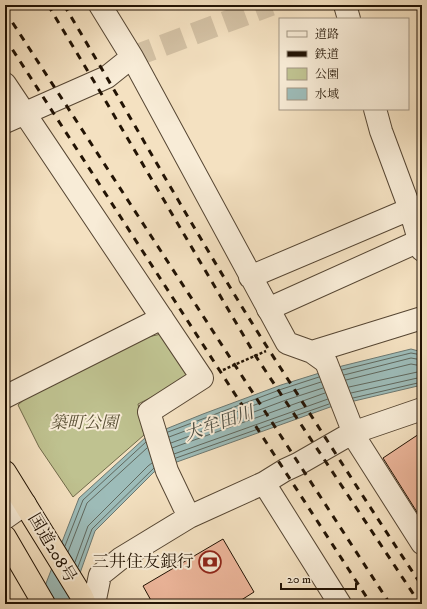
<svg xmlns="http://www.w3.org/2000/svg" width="427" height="609" font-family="'IM FELL DW Pica','Noto Serif JP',serif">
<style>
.green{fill:#bfc290;stroke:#706a4a}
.water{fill:#9dbcb9;stroke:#6c7871}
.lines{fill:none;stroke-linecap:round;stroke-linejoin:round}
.shore{stroke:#60685e;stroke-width:1}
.building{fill:#edb69b;stroke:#221304}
.pedestrian-tunnel{stroke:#d4c2a5;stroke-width:22;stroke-dasharray:22 11;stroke-linecap:butt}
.pedestrian-casing{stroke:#564633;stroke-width:24}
.minor-casing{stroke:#564633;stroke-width:24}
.trunk-casing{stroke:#221304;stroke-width:24}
.path{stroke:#221304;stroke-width:2.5;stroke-dasharray:3 2;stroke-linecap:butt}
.pedestrian{stroke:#f8ecd7;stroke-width:22}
.minor{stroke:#f8ecd7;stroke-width:22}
.trunk{stroke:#f4e1c1;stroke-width:22}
.rail{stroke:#221304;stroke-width:3;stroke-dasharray:7 7;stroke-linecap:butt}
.labels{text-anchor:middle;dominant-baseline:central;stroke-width:4;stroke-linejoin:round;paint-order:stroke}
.park-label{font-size:17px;font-style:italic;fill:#595035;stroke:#f8ecd7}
.street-label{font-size:17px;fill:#221304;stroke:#f8ecd7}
.poi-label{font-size:17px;fill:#221304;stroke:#f8ecd7;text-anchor:end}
.water-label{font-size:18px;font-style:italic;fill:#4d4e43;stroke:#f8ecd7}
</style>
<rect width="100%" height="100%" fill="#f4e1c1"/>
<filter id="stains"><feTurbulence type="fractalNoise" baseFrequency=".005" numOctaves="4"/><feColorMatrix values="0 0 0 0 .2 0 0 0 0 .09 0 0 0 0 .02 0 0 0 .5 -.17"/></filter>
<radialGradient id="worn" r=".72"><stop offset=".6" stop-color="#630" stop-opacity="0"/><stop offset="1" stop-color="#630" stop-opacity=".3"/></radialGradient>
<path class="green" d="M161,334l26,41 -13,11 -36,18 6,31 -71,62 -34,-50 -21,-42 11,-10 119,-58z"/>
<path class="water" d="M411,349l11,3v33l-89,21 -159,57 -20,9 -59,59 -26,73h-31l41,-106 67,-61 57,-23 78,-29 61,-19z"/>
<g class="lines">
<path class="shore" d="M342,370l69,-17 11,2
M344,375l67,-17 11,2
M346,380l65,-16 11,2
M349,387l73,-16
M351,393l71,-16
M353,398l69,-16
M168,432l114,-43 37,-12
M169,437l115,-43 37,-12
M171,443l115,-43 37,-12
M172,448l153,-55
M174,454l154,-55
M176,458l153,-54
M65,546l18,-46 63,-58
M68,552l19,-49 60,-55
M75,562l13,-36 60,-60 4,-3
M78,567l14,-38 62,-61"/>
</g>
<path class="building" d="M422,432v88l-39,-62z
M223,539l31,53 -19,12h-82l-10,-18z"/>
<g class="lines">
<path class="pedestrian-tunnel" d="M132,57l139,-52"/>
<g class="pedestrian-casing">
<path id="pedestrian" d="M268,309l151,-68h3"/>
</g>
<g class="minor-casing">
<path id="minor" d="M100,5l32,52 155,286 25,9 110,-34
M345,5l4,14
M5,84l197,294 -53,34 18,59 22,46
M375,109l6,22 29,78 12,41
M5,122l102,-45 25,-20
M250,277l160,-68h12
M312,352l14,10 25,64 1,7 70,110
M5,397l157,-79
M264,483l76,121
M5,518l20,-14
M94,604l6,-29 20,-16 69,-42 75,-34 21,-13 13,-6 54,-31 70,-24"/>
</g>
<g class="trunk-casing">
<path id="trunk" d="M5,472l76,123 4,9
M5,537l39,67"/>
</g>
<path class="path" d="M223,370l43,-19"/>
<use href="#pedestrian" class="pedestrian"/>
<use href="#minor" class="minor"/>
<use href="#trunk" class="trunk"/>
<path class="rail" d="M48,5l47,78 160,272 165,249
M64,5c69,115 133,232 205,345 51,79 101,158 153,236
M5,11l385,593
M5,38l215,333 151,233"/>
</g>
<defs>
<g id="bank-ring" transform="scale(1.15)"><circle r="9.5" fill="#f8ecd7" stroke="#8f2418" stroke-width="1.5"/><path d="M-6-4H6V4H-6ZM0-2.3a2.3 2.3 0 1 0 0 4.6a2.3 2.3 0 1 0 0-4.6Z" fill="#8f2418"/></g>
</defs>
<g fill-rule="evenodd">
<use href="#bank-ring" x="210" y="562"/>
</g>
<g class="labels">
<g class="park-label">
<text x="84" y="423">築町公園</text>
</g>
<g class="street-label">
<text transform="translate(52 548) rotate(59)">国道208号</text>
</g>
<g class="poi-label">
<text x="194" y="562">三井住友銀行</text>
</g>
<g class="water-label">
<text transform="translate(219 424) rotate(-19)">大牟田川</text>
</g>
</g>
<rect width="427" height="609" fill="none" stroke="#f4e1c1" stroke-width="20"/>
<rect x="6" y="6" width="415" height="597" fill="none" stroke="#221304" stroke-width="2"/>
<rect x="10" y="10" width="407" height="589" fill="none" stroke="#221304"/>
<rect x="279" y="18" width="130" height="92" fill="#f8ecd7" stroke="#a29583"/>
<rect x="287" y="31" width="20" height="6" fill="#f8ecd7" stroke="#a29583"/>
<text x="315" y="38" font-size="12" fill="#221304">道路</text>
<rect x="287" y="51" width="20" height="6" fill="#221304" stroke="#a29583"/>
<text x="315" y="58" font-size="12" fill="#221304">鉄道</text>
<rect x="287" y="68" width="20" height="12" fill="#bfc290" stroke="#a29583"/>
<text x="315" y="78" font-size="12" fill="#221304">公園</text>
<rect x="287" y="88" width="20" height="12" fill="#9dbcb9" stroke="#a29583"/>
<text x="315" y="98" font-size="12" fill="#221304">水域</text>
<path d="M281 583v6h75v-6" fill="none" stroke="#221304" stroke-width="2"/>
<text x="287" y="583" font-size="12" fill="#221304" stroke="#f8ecd7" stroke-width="3" paint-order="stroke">20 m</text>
<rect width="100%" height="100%" filter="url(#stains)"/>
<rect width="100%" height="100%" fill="url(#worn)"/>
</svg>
